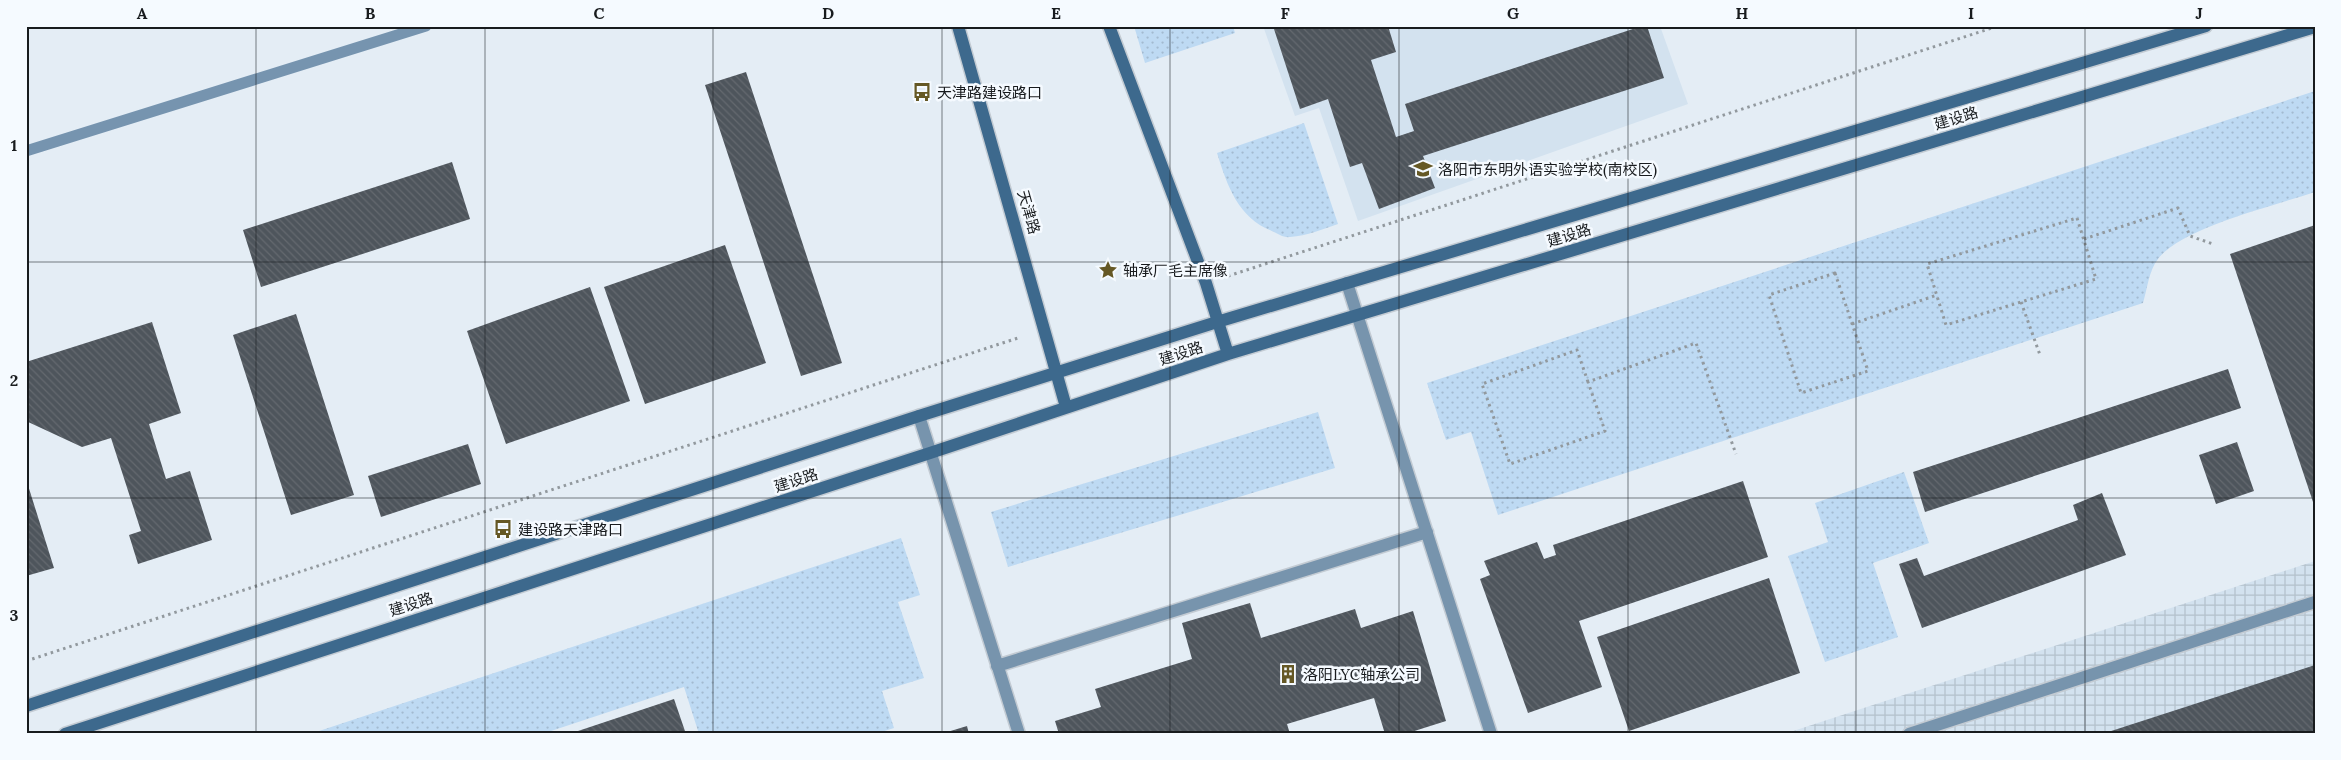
<svg xmlns="http://www.w3.org/2000/svg" width="2341" height="760" font-family="Lora,'Noto Sans SC',serif">
<style>
.built{fill:#d3e2ef}
.industrial{fill:url(#industrial-grid)}
.grass{fill:url(#grass-dots)}
.lines{fill:none;stroke-linecap:round;stroke-linejoin:round}
.stream{stroke:#7694af;stroke-width:11}
.building{fill:url(#building-back-hatch)}
.lane-casing{stroke:#c3cbd3;stroke-width:15}
.secondary-casing{stroke:#c3cbd3;stroke-width:15}
.path{stroke:#92999e;stroke-width:3;stroke-dasharray:2.5 4;stroke-linecap:butt}
.lane{stroke:#7794ad;stroke-width:12}
.secondary{stroke:#3d698d;stroke-width:12}
.grid{fill:none;stroke:#181b1e;stroke-width:1;stroke-opacity:0.55}
.labels{text-anchor:middle;dominant-baseline:central;stroke-width:5;stroke-linejoin:round;paint-order:stroke}
.poi-label{font-size:15px;fill:#181b1e;stroke:#f5faff;text-anchor:start}
.street-label{font-size:15px;fill:#181b1e;stroke:#f5faff}
.neatline{fill:none;stroke:#181b1e;stroke-width:2}
.grid-label{font-size:16px;text-anchor:middle;font-weight:bold;fill:#181b1e}
</style>
<defs>
<pattern id="industrial-grid" width="8" height="8" patternUnits="userSpaceOnUse" patternTransform="scale(1.25)"><rect width="8" height="8" fill="#d3e2ef"/><path d="M0 4h8M4 0v8" fill="none" stroke="#b4c1cc"/></pattern>
<pattern id="grass-dots" width="8" height="8" patternUnits="userSpaceOnUse" patternTransform="scale(1.25)"><rect width="8" height="8" fill="#bedaf3"/><path d="M2 2h.1M6 6h.1" fill="none" stroke="#a3bad0" stroke-width="1.8" stroke-linecap="round"/></pattern>
<pattern id="building-back-hatch" width="6" height="6" patternUnits="userSpaceOnUse" patternTransform="scale(1.25)"><rect width="6" height="6" fill="#4e555c"/><path d="M-1 5l2 2M0 0l6 6M5-1l2 2" fill="none" stroke="#64696f"/></pattern>
</defs>
<rect width="100%" height="100%" fill="#e4edf5"/>
<path class="built" d="M1263,26h397l28,78 -330,117 -39,-113 -24,8z"/>
<path class="industrial" d="M2315,561v173h-531z"/>
<path class="grass" d="M1134,26h99l2,7 -90,30z
M2315,91v101c-38,13 -135,36 -157,67 -9,11 -11,31 -15,44l-645,212 -27,-83 -25,8 -19,-57z
M1304,123l34,101c-15,5 -31,12 -48,13 -6,1 -12,-3 -18,-6 -34,-13 -45,-46 -55,-78z
M1318,412l17,56 -327,99 -17,-55z
M1904,472l25,71 -56,20 25,74 -73,25 -37,-106 40,-14 -13,-39z
M901,538l19,57 -22,7 26,76 -42,13 12,37 -19,6h-176l-15,-47 -142,47h-232z"/>
<g class="lines">
<path class="stream" d="M26,151l400,-125"/>
</g>
<path class="building" d="M1273,26h115l8,26 -25,8 25,77 18,-6 -9,-27 237,-78h5l17,52 -241,78 12,32 -56,21 -17,-46 -12,4 -22,-68 -28,10z
M746,72l96,291 -41,13 -96,-291z
M452,162l18,57 -209,68 -18,-57z
M2315,225v280h-1l-84,-251z
M725,245l41,118 -121,41 -41,-117z
M590,287l40,114 -124,43 -39,-113z
M296,314l58,181 -63,20 -58,-180z
M152,322l29,91 -32,11 17,55 24,-8 22,69 -74,24 -9,-29 12,-4 -30,-93 -29,9 -56,-26v-59z
M2228,369l13,39 -316,104 -12,-40z
M2237,442l17,49 -38,13 -17,-49z
M468,444l13,40 -100,33 -13,-41z
M26,479l28,89 -28,8z
M1743,481l25,76 -189,64 23,66 -74,26 -48,-134 10,-4 -6,-14 53,-19 7,17 12,-4 -3,-10z
M2102,493l24,62 -204,73 -23,-64 18,-6 7,18 154,-56 -5,-15z
M1769,578l31,95 -171,58 -32,-94z
M1250,603l11,35 94,-29 6,19 52,-17 33,110 -41,13h-20l-11,-36 -87,26 3,10h-231l-4,-13 46,-14 -6,-18 97,-30 -10,-36z
M2315,665v69h-210v-1z
M674,699l12,35h-107l-1,-3z
M967,726l2,8h-25v-1z"/>
<g class="lines">
<g class="lane-casing">
<path id="lane" d="M1347,283l144,451
M919,416l100,318
M997,666l430,-134
M1909,734l406,-132"/>
</g>
<g class="secondary-casing">
<path id="secondary" d="M958,26l108,381
M1109,26l97,257 22,71
M26,706l893,-290 298,-94 989,-296
M65,734l865,-281 298,-99 1087,-327"/>
</g>
<path class="path" d="M2077,218l19,61 -150,46 -19,-61z
M2084,239l94,-31 12,28 23,8
M1835,273l33,98 -67,22 -32,-98z
M1228,276l770,-250
M2021,302l19,53
M1852,324l85,-29
M1588,382l-11,-32 -95,34 28,80 95,-33 -17,-49 108,-39 40,111
M26,661l995,-324"/>
<use href="#lane" class="lane"/>
<use href="#secondary" class="secondary"/>
</g>
<path class="grid" d="M256,26v708M485,26v708M713,26v708M942,26v708M1170,26v708M1399,26v708M1628,26v708M1856,26v708M2085,26v708M26,262h2289M26,498h2289"/>
<defs>
<g id="bus-bare" transform="scale(1.5)"><path d="M-5-6H5V4H4V6H2V4H-2V6H-4V4H-5ZM-3.5-4V0h7V-4ZM-3.5 1.2v1.5H-2V1.2ZM2 1.2v1.5H3.5V1.2Z" fill="#655825" stroke="#f5faff" stroke-width="2.5" paint-order="stroke"/></g>
<g id="school-bare" transform="scale(1.5)"><path d="M0-5L7-2L0 1L-7-2ZM-4 1L0 2.5L4 1V4Q0 6-4 4Z" fill="#655825" stroke="#f5faff" stroke-width="2.5" paint-order="stroke"/></g>
<g id="sight-bare" transform="scale(1.5)"><path d="M0-6L1.8-2.2L6-1.7L2.9 1.2L3.7 5.4L0 3.3L-3.7 5.4L-2.9 1.2L-6-1.7L-1.8-2.2Z" fill="#655825" stroke="#f5faff" stroke-width="2.5" paint-order="stroke"/></g>
<g id="building-bare" transform="scale(1.5)"><path d="M-4-6H4V6H1V3H-1V6H-4ZM-2.5-4.3h1.7v1.8h-1.7ZM.8-4.3h1.7v1.8H.8ZM-2.5-1h1.7V.8h-1.7ZM.8-1h1.7V.8H.8Z" fill="#655825" stroke="#f5faff" stroke-width="2.5" paint-order="stroke"/></g>
</defs>
<g fill-rule="evenodd">
<use href="#bus-bare" x="922" y="92"/>
<use href="#school-bare" x="1423" y="169"/>
<use href="#sight-bare" x="1108" y="270"/>
<use href="#bus-bare" x="503" y="529"/>
<use href="#building-bare" x="1288" y="674"/>
</g>
<g class="labels">
<g class="poi-label">
<text x="937" y="92">天津路建设路口</text>
<text x="1438" y="169">洛阳市东明外语实验学校(南校区)</text>
<text x="1123" y="270">轴承厂毛主席像</text>
<text x="518" y="529">建设路天津路口</text>
<text x="1303" y="674">洛阳LYC轴承公司</text>
</g>
<g class="street-label">
<text transform="translate(1956 118) rotate(-17)">建设路</text>
<text transform="translate(1029 212) rotate(74)">天津路</text>
<text transform="translate(1569 235) rotate(-17)">建设路</text>
<text transform="translate(1181 353) rotate(-18)">建设路</text>
<text transform="translate(796 480) rotate(-18)">建设路</text>
<text transform="translate(411 604) rotate(-18)">建设路</text>
</g>
</g>
<rect width="2341" height="760" fill="none" stroke="#f5faff" stroke-width="55"/>
<rect x="28" y="28" width="2286" height="704" class="neatline"/>
<g class="grid-label">
<text x="142" y="19">A</text>
<text x="370" y="19">B</text>
<text x="599" y="19">C</text>
<text x="828" y="19">D</text>
<text x="1056" y="19">E</text>
<text x="1285" y="19">F</text>
<text x="1513" y="19">G</text>
<text x="1742" y="19">H</text>
<text x="1971" y="19">I</text>
<text x="2199" y="19">J</text>
<text x="14" y="151">1</text>
<text x="14" y="386">2</text>
<text x="14" y="621">3</text>
</g>
</svg>
